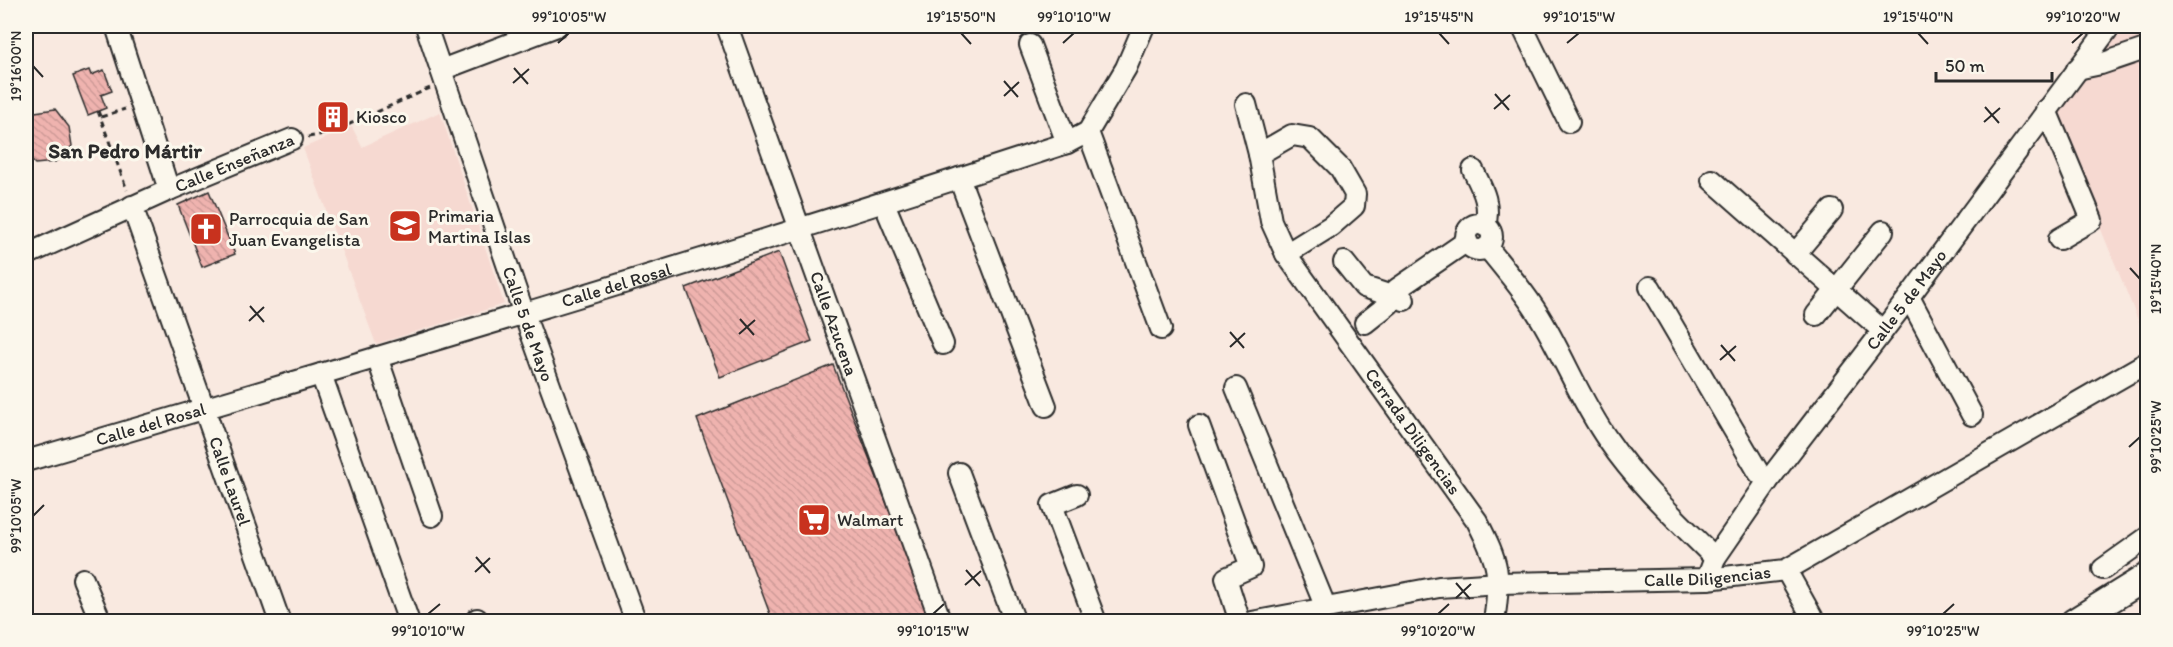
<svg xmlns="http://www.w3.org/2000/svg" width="2173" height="647" font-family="Itim,sans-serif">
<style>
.built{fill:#f6d9d1}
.building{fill:url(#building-back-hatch);stroke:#2b2b2b;stroke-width:1.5}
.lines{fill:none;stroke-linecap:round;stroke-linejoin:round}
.minor-casing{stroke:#2b2b2b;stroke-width:24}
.major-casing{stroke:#2b2b2b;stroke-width:30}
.path{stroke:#2b2b2b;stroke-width:3;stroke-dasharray:6 4.5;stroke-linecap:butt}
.minor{stroke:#fbf7ec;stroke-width:20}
.major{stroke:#fbf7ec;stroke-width:26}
.ticks{fill:none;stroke:#2b2b2b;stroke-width:2}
.labels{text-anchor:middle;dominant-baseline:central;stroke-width:6;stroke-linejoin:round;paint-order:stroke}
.poi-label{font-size:18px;fill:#2b2b2b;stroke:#fbf7ec;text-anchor:start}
.street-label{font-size:18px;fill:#2b2b2b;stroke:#fbf7ec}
.quarter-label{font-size:21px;font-weight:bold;fill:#2b2b2b;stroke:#fbf7ec}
.neatline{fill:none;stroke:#2b2b2b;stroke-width:2}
.ticks-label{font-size:15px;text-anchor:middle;fill:#2b2b2b}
</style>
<defs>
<pattern id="building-back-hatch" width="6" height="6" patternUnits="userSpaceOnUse" patternTransform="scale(1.5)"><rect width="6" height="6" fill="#efb3af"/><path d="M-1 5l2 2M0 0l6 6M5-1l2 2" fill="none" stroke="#cd9a97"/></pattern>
</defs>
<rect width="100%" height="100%" fill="#f9e9e0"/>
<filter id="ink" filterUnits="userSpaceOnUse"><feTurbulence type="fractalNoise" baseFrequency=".0167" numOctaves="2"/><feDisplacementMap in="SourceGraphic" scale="12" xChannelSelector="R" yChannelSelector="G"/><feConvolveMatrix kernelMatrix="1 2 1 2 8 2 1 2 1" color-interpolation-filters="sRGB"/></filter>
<g filter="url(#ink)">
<path class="built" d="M2121,26h26v316l-94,-230z
M440,112l64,192 -128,40 -73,-196 49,-21 10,20z"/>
<path class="building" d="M89,70l2,5 13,-5 8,21 -11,4 5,13 -18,7 -15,-39z
M322 118a11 11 0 1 1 22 0a11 11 0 1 1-22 0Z
M55,109l14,18 3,19 -17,16 -20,2 -9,-9v-36l9,-7z
M209,191l26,63 -33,13 -24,-62z
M779,252l33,89 -92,36 -34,-89z
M833,365l100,257h-160l-76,-203z"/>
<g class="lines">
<g class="minor-casing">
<g id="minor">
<path d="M116,26l53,164"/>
<path id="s1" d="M426,26l98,288 112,308"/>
<path id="s2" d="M727,26l214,596"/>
<path d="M1522,26l47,96"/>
<path d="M1030,45l37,98"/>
<path d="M2077,69l24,-5 47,-16"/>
<path d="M441,70l116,-44"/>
<path id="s3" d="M1246,104l13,50 12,67 15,33 191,267c22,43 24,52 17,101"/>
<path d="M2046,110l46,110 -33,19"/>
<path d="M1088,132l73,197"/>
<path d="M1259,154l33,-19 18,3 30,30 15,26 -1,12 -23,20 -45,28"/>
<path d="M1473,170c10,20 18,34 12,56"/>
<path d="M959,178l87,228"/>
<path d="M1712,180l171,151"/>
<path d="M884,203l59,141"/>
<path id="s4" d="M132,206l148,416"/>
<circle cx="1479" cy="237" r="13"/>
<path d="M1487,247c20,25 41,49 57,77 22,38 38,79 64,116 30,44 69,80 107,118"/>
<path d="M1795,254l37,-44"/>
<path id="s5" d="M26,255l143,-65 123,-51"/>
<path d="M1344,262l20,25 40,13"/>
<path d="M1650,287l109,186 9,8"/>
<path d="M1909,297l63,118"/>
<path d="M1816,315l67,-84"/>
<path d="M1365,323l24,-19 8,-15 70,-48"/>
<path d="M377,357l55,159"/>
<path d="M321,374l88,248"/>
<path d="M1236,388l90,220"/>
<path d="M1199,425l52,142 -25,11 14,44"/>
<path id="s6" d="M26,461c348,-102 696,-205 1041,-318l21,-11 38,-64 18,-42"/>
<path d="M959,473l56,149"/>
<path d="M1077,495l-25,10 44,117"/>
<path d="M2103,569l45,-32"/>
<path d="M1786,570l29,52"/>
<path d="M83,579l18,43"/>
<path id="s7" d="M1707,579l8,-21 53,-77 141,-184 201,-271"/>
<path d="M477,619l1,3"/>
<path id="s8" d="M1252,622l187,-35 61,-4 207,-4 79,-9 362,-208"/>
</g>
</g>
<g class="major-casing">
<path id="major" d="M2074,622l74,-46"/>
</g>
<path class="path" d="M98,111l29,79
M101,117l24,-8
M308,137l22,-4 100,-45"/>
<use href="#minor" class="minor"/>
<use href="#major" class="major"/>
</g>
</g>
<path class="ticks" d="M961,33l10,11M1439,33l10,11M1918,33l10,11M558,43l11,-10M1063,43l11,-10M1567,43l12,-10M2072,43l11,-10M33,66l10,11M514,68l14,16M1004,81l14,16M513,83l16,-14M1495,94l14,16M1004,96l15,-14M1985,107l14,16M1494,109l16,-14M1984,122l16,-14M2130,268l10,11M250,306l14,16M740,319l14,16M249,321l15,-14M1230,332l14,16M739,334l16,-14M1721,345l14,16M1230,347l15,-14M1720,360l16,-14M2129,447l11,-10M33,516l11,-11M476,557l14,16M966,570l14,16M475,572l15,-14M1456,583l14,16M965,585l16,-14M1456,598l15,-14M428,614l12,-10M933,614l11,-10M1438,614l11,-10M1943,614l11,-10"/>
<defs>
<g id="building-square" transform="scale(1.725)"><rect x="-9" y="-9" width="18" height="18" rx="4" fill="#c8321e" stroke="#fbf7ec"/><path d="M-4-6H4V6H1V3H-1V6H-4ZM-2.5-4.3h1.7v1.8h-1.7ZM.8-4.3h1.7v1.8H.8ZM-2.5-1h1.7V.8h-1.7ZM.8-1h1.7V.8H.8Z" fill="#fff"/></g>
<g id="school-square" transform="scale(1.725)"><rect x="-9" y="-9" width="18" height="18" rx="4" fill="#c8321e" stroke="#fbf7ec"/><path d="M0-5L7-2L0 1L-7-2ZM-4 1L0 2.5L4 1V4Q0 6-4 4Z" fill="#fff"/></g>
<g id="church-square" transform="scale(1.725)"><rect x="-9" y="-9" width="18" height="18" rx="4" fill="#c8321e" stroke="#fbf7ec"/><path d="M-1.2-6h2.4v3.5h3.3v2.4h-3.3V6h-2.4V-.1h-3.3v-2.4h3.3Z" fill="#fff"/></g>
<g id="supermarket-square" transform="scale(1.725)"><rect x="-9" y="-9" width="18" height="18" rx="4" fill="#c8321e" stroke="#fbf7ec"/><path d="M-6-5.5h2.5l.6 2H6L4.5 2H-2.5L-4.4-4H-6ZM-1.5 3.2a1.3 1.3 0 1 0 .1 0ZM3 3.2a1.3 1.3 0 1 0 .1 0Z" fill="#fff"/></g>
</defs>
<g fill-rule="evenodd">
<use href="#building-square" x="333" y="117"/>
<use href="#school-square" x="405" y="226"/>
<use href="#church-square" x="206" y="229"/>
<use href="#supermarket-square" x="814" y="520"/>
</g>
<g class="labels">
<g class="poi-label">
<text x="356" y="117">Kiosco</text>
<text x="428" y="216">Primaria<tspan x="428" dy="21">Martina Islas</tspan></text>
<text x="229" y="219">Parrocquia de San<tspan x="229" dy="21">Juan Evangelista</tspan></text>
<text x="837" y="520">Walmart</text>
</g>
<g class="street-label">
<text stroke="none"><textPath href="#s5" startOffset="228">Calle Enseñanza</textPath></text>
<text stroke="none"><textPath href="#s6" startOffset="616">Calle del Rosal</textPath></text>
<text stroke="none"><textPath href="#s7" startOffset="344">Calle 5 de Mayo</textPath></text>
<text stroke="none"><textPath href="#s1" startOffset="315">Calle 5 de Mayo</textPath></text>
<text stroke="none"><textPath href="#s2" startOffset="316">Calle Azucena</textPath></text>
<text stroke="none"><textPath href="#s6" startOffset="130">Calle del Rosal</textPath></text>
<text stroke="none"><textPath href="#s3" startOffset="374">Cerrada Diligencias</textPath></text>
<text stroke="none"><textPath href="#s4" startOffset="292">Calle Laurel</textPath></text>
<text stroke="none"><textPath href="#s8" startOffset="459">Calle Diligencias</textPath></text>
</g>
<g class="quarter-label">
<text x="125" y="150">San Pedro Mártir</text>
</g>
</g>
<rect width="2173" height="647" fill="none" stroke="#fbf7ec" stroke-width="66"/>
<path d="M1936 72v9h116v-9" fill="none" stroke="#2b2b2b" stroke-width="3"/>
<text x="1945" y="72" font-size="18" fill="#2b2b2b" stroke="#fbf7ec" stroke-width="4.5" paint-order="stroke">50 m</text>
<rect x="33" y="33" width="2107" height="581" class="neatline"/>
<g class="ticks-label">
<text x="569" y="22">99°10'05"W</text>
<text x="961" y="22">19°15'50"N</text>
<text x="1074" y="22">99°10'10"W</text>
<text x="1439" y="22">19°15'45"N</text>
<text x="1579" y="22">99°10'15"W</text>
<text x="1918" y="22">19°15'40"N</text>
<text x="2083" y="22">99°10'20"W</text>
<text transform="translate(16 66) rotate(-90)" y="5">19°16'00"N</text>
<text transform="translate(2156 279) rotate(-90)" y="5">19°15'40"N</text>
<text transform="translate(2156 437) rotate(-90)" y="5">99°10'25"W</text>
<text transform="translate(16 516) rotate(-90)" y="5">99°10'05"W</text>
<text x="428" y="636">99°10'10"W</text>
<text x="933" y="636">99°10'15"W</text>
<text x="1438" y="636">99°10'20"W</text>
<text x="1943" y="636">99°10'25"W</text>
</g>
</svg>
